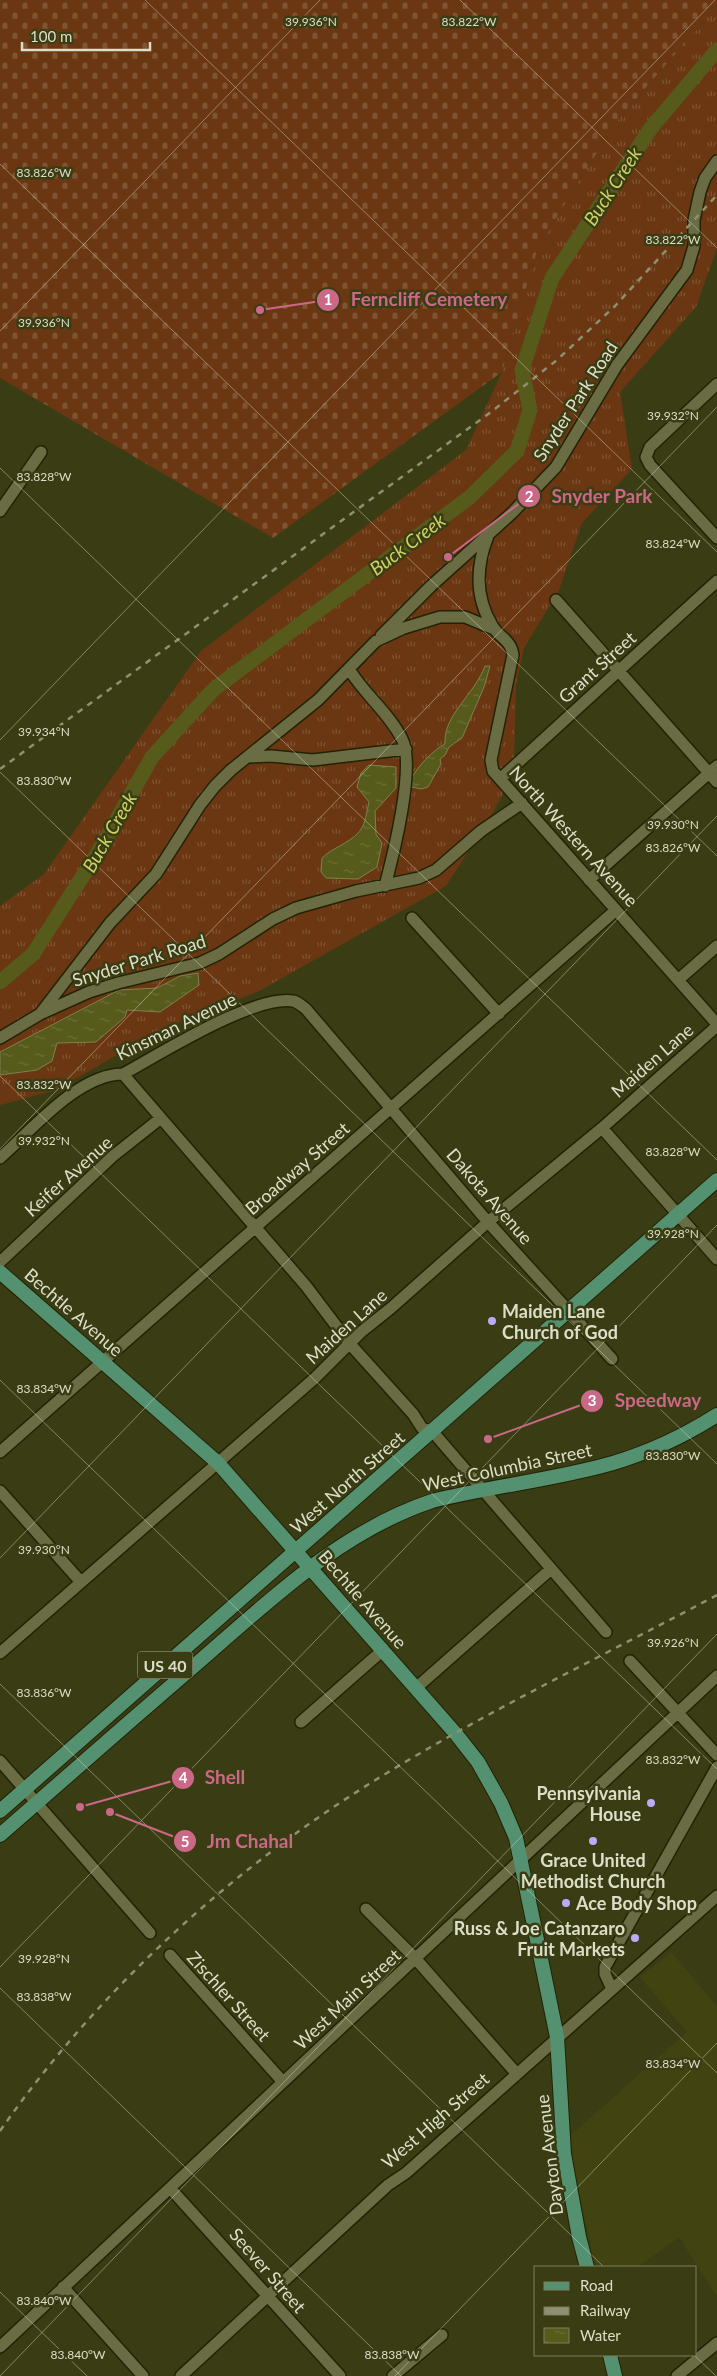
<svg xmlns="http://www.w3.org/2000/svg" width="717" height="2376" font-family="Lato,sans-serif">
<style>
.built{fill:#414411}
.grass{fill:url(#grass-tufts)}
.cemetery{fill:url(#cemetery-stones)}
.water{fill:url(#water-ripples);stroke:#7e824e}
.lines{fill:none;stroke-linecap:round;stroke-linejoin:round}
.river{stroke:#565a1a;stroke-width:15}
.minor-casing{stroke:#212304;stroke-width:14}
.major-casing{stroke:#212304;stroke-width:16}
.minor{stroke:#6a6d44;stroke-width:11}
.major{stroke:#549170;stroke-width:14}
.rail{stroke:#8e9171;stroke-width:2.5;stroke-dasharray:6 6;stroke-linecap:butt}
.ticks{fill:none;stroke:#dcdfc8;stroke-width:1;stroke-opacity:0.45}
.poi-dot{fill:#b9abf7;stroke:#3a3d14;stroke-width:2}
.labels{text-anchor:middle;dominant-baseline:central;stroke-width:5;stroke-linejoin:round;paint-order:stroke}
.shield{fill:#3a3d14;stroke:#abae92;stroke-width:1}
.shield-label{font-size:16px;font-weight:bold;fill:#dcdfc8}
.street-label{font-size:18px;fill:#dcdfc8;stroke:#3a3d14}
.poi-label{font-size:18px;font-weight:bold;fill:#dcdfc8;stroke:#3a3d14;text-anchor:start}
.water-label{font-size:19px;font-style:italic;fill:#ccd364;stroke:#3a3d14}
.ticks-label{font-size:12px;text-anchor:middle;fill:#dcdfc8;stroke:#3a3d14;stroke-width:5;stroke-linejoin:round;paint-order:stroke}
.leader{fill:none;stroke:#cc6887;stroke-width:2}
.callout-dot{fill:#cc6887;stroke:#3a3d14;stroke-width:2}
.mark-label{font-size:15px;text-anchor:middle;font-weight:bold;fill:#fff}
.callout-label{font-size:19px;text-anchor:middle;font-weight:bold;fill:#cc6887;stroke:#3a3d14;stroke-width:5;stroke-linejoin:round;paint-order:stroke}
</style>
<defs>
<pattern id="grass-tufts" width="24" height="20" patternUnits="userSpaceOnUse" patternTransform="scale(1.25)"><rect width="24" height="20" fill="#6a3712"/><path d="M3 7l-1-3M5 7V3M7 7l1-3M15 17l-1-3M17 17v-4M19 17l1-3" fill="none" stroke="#7f5433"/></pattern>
<pattern id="cemetery-stones" width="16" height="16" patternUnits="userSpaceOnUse" patternTransform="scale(1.25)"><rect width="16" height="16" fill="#6a3712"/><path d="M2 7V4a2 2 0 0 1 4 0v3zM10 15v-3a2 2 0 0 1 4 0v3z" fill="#7f5433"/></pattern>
<pattern id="water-ripples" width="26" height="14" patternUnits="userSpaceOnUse" patternTransform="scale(1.25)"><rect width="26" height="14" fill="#565a1a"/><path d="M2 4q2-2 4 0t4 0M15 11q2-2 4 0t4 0" fill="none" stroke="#6e713a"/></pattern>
</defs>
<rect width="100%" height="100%" fill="#3a3d14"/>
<path class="built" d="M671,1952l46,54v291l-38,-60 -41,30h-43l-21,-97 -3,-35 116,-103 -47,-55z"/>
<path class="grass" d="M717,6v242l-21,59 -76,85 12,77 -50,54 -23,67 -35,58 -8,36 -2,78 -9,28 -14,26 -45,70 -187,105 -95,37 -108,62 -56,15v-199l44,-32 157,-223 265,-201 36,-78 36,-125 78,-125z"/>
<path class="cemetery" d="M0,0h717v6l-101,116 -78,125 -36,125 -229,166 -273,-160z"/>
<path class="water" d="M485,666h5l-6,21 -22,51 -13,9 -4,8 -5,4 1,5 -13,23 -7,2 -9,-2 -1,-8c7,-13 21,-28 34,-35 -2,-29 30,-50 40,-78z
M369,765l27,2v21l-21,23 1,23 6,9 -5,24 -19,12 -32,-1 -5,-6 1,-14c12,-12 33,-16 41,-32 3,-7 4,-16 6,-24l-12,-15 4,-14z
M198,973l1,12 -39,27 -33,-2 -2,7 -29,25 -39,1 -5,18 -15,9 -37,5v-23l119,-62 38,-2 23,-12z"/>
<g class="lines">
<path class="river" d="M0,982l33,-28 67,-105 52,-92 62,-68 256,-192 47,-46 13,-41 -8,-40 30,-92 99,-150 66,-78"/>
<g class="minor-casing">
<path id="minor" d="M717,384l-67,63 -4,10 4,8 67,73
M0,511l41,-59
M488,536c-12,30 -13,62 5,91 7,11 18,13 20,28l-22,105 2,11 224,253
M556,600l161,182
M381,636l50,-50 81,-73 44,-46 61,-102 70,-95 7,-24v-26l6,-28 5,-14 12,-17
M349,669c15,25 40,44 53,70 14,26 -9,117 -17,147
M248,757l23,-1 42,4 93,-11
M500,779l217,-198
M589,880l128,-114
M412,918l87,96
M678,980l39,-34
M40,1014l70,-91 46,-49 44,-69 15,-19 16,-16 87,-70 58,-59 28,-13 36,-11h25l29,12
M0,1038l40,-24 49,-22 29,-9 82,-20 19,-9 54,-35 23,-11 60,-17 63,-13 17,-8 45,-39 41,-28
M123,1074l183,212 44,58 63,70 9,14 11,4 24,28 149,172
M602,1128l115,131
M0,1158c32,-28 78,-84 123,-84 37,-20 130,-79 170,-73 5,1 9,5 13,8l182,213 124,137
M0,1262l113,-106 48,-38
M0,1452l616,-542
M0,1491l80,90
M0,1653l315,-275 46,-46 30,-24 97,-86 114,-94 115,-102
M630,1661l87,94
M416,1688l135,-119
M301,1722l82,-72
M0,1761l150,172
M366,1909l49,49 101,115
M170,1955l113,127
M612,1989l-7,-15v-7l112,-200
M170,2188l170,188
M63,2287l80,89
M0,2347l717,-671
M181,2376l207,-191 18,-12 311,-277
M393,2376l49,-41
M677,2376l40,-33"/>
</g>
<g class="major-casing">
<path id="major" d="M0,1272l218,191 238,271 22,28 23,41 15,35 41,199 7,117 15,83 8,30
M0,1811l717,-631
M0,1835c64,-56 129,-113 194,-169 73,-63 145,-134 238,-165 59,-15 122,-21 181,-38 37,-11 71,-27 104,-48
M610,2355l5,21"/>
</g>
<use href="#minor" class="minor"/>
<use href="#major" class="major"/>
<path class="rail" d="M0,769l491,-357 66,-52 58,-54 102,-111
M0,2131c97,-139 226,-257 369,-347 112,-70 232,-127 348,-189"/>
</g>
<path class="ticks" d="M145,0l572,552M460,0l257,248M0,164l717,692M0,331l320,-331M0,468l717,692M0,740l715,-740M0,772l717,692M0,1076l717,693M0,1149l717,-742M0,1380l717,693M0,1558l717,-742M0,1684l604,583M0,1967l717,-742M0,1988l401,388M0,2292l87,84M694,2355l22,21M0,2376l717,-742M395,2376l322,-333"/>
<g class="poi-dot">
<circle cx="492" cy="1321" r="5"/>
<circle cx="651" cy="1803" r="5"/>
<circle cx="593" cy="1841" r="5"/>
<circle cx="566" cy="1903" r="5"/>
<circle cx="635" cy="1938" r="5"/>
</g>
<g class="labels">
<rect class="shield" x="137.5" y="1651.5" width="55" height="27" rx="4"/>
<g class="shield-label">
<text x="165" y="1665">US 40</text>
</g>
<g class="street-label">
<text transform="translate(575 401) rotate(-57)">Snyder Park Road</text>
<text transform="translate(597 667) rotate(-42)">Grant Street</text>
<text transform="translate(574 836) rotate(48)">North Western Avenue</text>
<text transform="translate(139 960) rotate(-17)">Snyder Park Road</text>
<text transform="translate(176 1026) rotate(-26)">Kinsman Avenue</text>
<text transform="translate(652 1060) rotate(-41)">Maiden Lane</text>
<text transform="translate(297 1168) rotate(-41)">Broadway Street</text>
<text transform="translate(68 1176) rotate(-42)">Keifer Avenue</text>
<text transform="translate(490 1196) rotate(49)">Dakota Avenue</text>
<text transform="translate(74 1312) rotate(41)">Bechtle Avenue</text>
<text transform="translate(346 1326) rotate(-42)">Maiden Lane</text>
<text transform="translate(507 1467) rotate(-12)">West Columbia Street</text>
<text transform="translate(347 1482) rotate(-41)">West North Street</text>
<text transform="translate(363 1599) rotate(49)">Bechtle Avenue</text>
<text transform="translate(229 1996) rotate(48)">Zischler Street</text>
<text transform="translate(347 1999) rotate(-43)">West Main Street</text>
<text transform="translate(435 2120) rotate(-41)">West High Street</text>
<text transform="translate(549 2155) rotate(-97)">Dayton Avenue</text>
<text transform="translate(268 2270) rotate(49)">Seever Street</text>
</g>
<g class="poi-label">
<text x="502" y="1311">Maiden Lane<tspan x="502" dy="21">Church of God</tspan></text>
<text x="641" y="1793" text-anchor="end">Pennsylvania<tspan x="641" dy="21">House</tspan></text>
<text x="593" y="1860" text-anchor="middle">Grace United<tspan x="593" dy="21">Methodist Church</tspan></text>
<text x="576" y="1903">Ace Body Shop</text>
<text x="625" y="1928" text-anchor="end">Russ &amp; Joe Catanzaro<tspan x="625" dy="21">Fruit Markets</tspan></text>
</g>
<g class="water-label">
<text transform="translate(612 186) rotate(-57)">Buck Creek</text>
<text transform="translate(407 544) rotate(-37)">Buck Creek</text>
<text transform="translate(109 832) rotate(-60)">Buck Creek</text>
</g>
</g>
<g class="ticks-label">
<text x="469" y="26">83.822°W</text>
<text x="311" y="26">39.936°N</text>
<text x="44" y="177">83.826°W</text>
<text x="673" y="244">83.822°W</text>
<text x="44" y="327">39.936°N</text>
<text x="673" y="420">39.932°N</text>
<text x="44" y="481">83.828°W</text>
<text x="673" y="548">83.824°W</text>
<text x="44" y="736">39.934°N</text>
<text x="44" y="785">83.830°W</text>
<text x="673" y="829">39.930°N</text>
<text x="673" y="852">83.826°W</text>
<text x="44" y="1089">83.832°W</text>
<text x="44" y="1145">39.932°N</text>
<text x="673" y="1156">83.828°W</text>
<text x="673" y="1238">39.928°N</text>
<text x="44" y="1393">83.834°W</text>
<text x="673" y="1460">83.830°W</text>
<text x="44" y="1554">39.930°N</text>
<text x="673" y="1647">39.926°N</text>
<text x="44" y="1697">83.836°W</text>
<text x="673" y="1764">83.832°W</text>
<text x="44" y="1963">39.928°N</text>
<text x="44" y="2001">83.838°W</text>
<text x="673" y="2068">83.834°W</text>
<text x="44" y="2305">83.840°W</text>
<text x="78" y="2359">83.840°W</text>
<text x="392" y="2359">83.838°W</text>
</g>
<path class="leader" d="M260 310L328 300M448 557L529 496M488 1439L592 1401M80 1807L183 1778M110 1812L185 1841"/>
<g class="callout-dot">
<circle cx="260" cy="310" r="5"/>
<circle cx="448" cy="557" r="5"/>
<circle cx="488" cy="1439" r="5"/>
<circle cx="80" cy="1807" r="5"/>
<circle cx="110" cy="1812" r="5"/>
<circle cx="328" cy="300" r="12"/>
<circle cx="529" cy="496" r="12"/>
<circle cx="592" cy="1401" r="12"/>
<circle cx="183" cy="1778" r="12"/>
<circle cx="185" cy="1841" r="12"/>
</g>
<g class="mark-label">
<text x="328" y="305">1</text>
<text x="529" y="502">2</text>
<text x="592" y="1406">3</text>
<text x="183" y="1783">4</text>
<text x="185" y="1847">5</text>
</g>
<g class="callout-label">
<text x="429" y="306">Ferncliff Cemetery</text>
<text x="602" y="503">Snyder Park</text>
<text x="658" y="1407">Speedway</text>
<text x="225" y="1784">Shell</text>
<text x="250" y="1848">Jm Chahal</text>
</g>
<rect x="534" y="2266" width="162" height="90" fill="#3a3d14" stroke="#7b7e5c"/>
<rect x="544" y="2282" width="25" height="8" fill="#549170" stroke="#7b7e5c"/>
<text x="580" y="2291" font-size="15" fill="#dcdfc8">Road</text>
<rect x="544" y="2307" width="25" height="8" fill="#8e9171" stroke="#7b7e5c"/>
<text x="580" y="2316" font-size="15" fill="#dcdfc8">Railway</text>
<rect x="544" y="2328" width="25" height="15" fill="url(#water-ripples)" stroke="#7b7e5c"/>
<text x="580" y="2341" font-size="15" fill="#dcdfc8">Water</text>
<path d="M22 42v8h128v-8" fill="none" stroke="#dcdfc8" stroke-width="2.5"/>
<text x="30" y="42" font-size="15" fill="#dcdfc8" stroke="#3a3d14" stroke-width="4" paint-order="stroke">100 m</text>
</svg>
